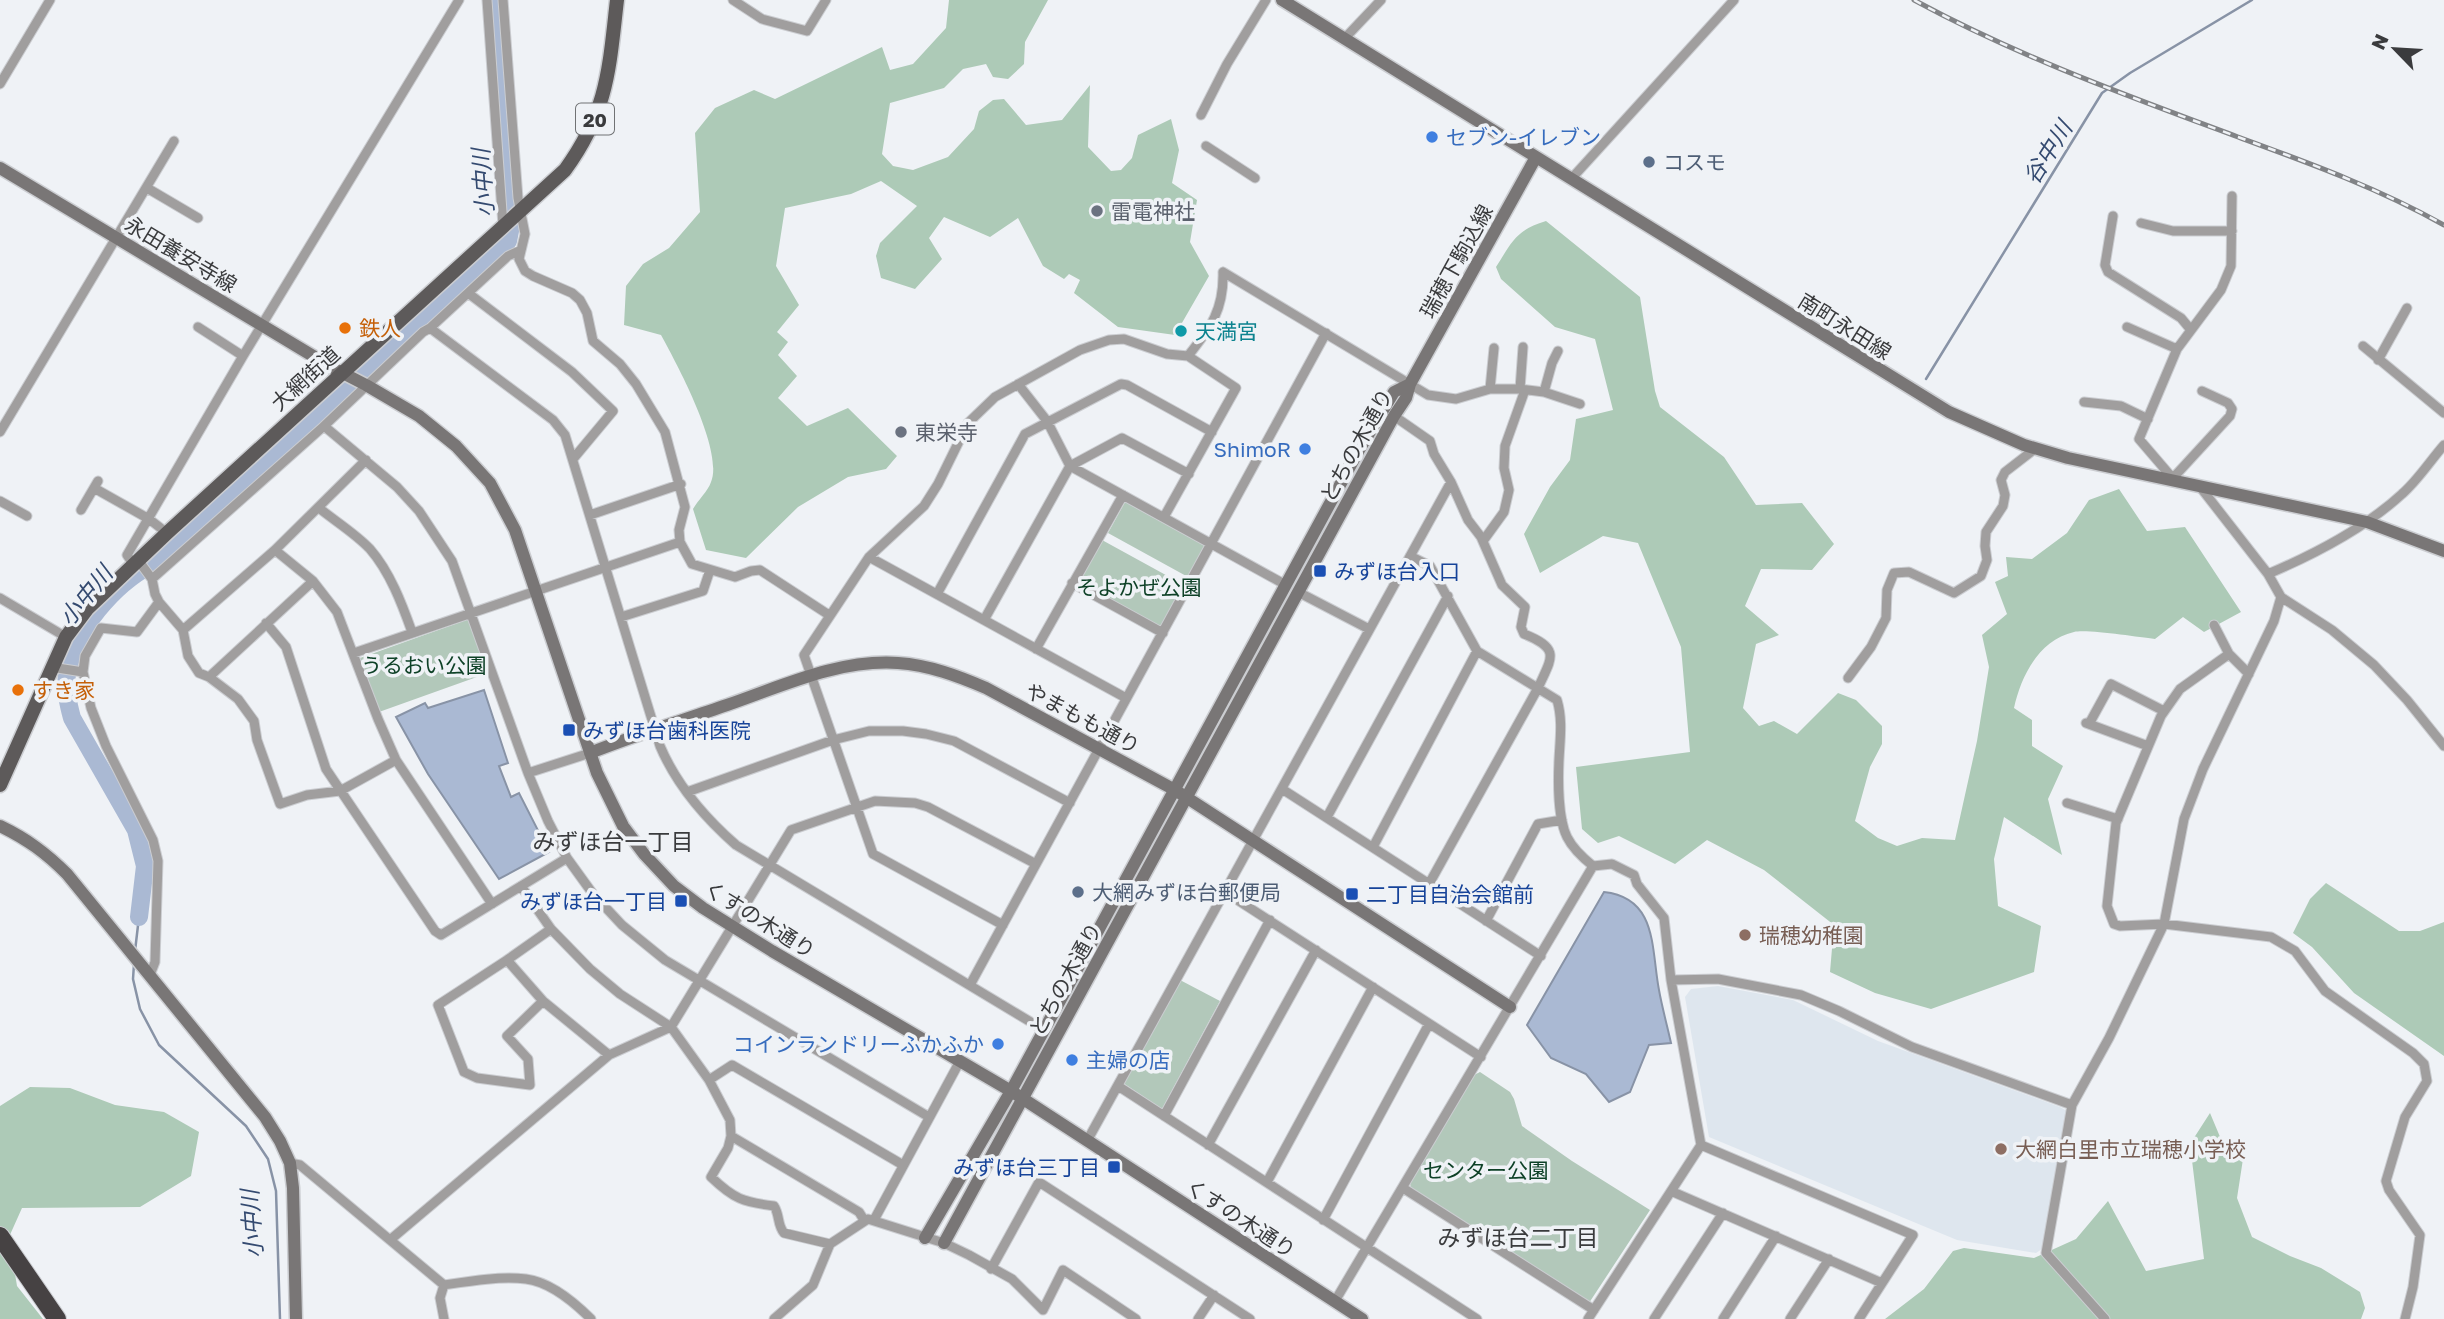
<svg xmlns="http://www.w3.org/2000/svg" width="2444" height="1319" font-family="'Golos Text','Noto Sans JP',sans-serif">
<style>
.built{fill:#dee6ee}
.green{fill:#b2c8ba}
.forest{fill:#adcab7}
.water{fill:#aab9d3;stroke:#8893a6;stroke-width:2}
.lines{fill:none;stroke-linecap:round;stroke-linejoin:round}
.stream{stroke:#8893a6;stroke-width:2.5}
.river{stroke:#aab9d3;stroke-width:18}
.street-casing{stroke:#cbcdd1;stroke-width:11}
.secondary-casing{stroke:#cbcdd1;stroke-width:15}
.primary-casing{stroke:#cbcdd1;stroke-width:17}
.highway-casing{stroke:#cbcdd1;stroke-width:20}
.street{stroke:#a09e9e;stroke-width:9}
.secondary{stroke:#797676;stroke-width:12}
.primary{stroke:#5d5a5a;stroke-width:14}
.highway{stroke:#464243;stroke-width:18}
.rail-casing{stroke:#818386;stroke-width:5}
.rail{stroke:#eff2f6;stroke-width:2.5;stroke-dasharray:8;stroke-linecap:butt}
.shop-dot{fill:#3f7fe0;stroke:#eff2f6;stroke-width:2.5}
.service-dot{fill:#5c6f8a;stroke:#eff2f6;stroke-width:2.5}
.worship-dot{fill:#6b7280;stroke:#eff2f6;stroke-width:2.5}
.food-dot{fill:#e8710a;stroke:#eff2f6;stroke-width:2.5}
.culture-dot{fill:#0f9aa8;stroke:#eff2f6;stroke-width:2.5}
.transit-dot{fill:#1a4fb4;stroke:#eff2f6;stroke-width:2.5}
.education-dot{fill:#8d6e63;stroke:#eff2f6;stroke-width:2.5}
.labels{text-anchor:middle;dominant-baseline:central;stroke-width:7;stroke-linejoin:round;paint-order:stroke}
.shield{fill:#eff2f6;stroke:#707274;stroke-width:2}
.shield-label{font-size:19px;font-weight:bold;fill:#3a3b3d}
.shop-label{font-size:21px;fill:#366cbe;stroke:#eff2f6;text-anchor:start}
.service-label{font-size:21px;fill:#4e5e75;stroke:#eff2f6;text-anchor:start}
.worship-label{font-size:21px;fill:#5b616d;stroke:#eff2f6;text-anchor:start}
.street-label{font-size:21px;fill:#3a3b3d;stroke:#eff2f6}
.food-label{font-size:21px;fill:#c56008;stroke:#eff2f6;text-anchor:start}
.culture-label{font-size:21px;fill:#0d838f;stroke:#eff2f6;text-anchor:start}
.transit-label{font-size:21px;fill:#164399;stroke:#eff2f6;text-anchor:start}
.park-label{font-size:21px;fill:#0e4127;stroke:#eff2f6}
.education-label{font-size:21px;fill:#785e54;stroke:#eff2f6;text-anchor:start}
.water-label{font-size:23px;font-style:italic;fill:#344a70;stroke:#eff2f6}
.neighbourhood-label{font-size:23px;fill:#3a3b3d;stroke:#eff2f6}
</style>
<rect width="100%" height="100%" fill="#eff2f6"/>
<path class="built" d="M1718,986l75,14 85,41 182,66 7,4 -25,138 -6,4 -79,-13 -248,-103 -24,-140 6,-8z"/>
<path class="green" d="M1125,502l80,44 -17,31 -80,-44z
M1102,540l82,45 -23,42 -82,-45z
M469,619l19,54 -109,39 -19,-54z
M1180,980l40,21 -58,108 -39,-26z
M1480,1072l30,20 4,7 8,27 50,35 78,49 -61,93 -178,-114 -1,-6 64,-108z"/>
<path class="forest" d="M949,0h99l-23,42 -1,22 -16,15 -15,-2 -7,-13 -23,5 -19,19 -54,15 -8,51 11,12 20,4 35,-13 26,-28 5,-18 14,-11 11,-1 22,26 36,-5 28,-35 -2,62 23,24 10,-1 11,-12 6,-23 33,-16 8,31 -7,33 25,17 -7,42 19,34 -34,59 -57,-8 -44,-34 6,-13 -11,-6 -5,5 -21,-13 -25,-48 -28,19 -46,-20 -15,21 13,21 -27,30 -34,-11 -5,-22 4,-13 37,-37 -36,-25 -30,13 -66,14 -9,58 23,39 -22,27 11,10 -10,13 19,21 -19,22 29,28 41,-18 49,48 -11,13 -38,8 -50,30 -52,51 -40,-8 -13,-41c5,-9 15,-18 18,-27 13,-31 -34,-118 -50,-147l-37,-10 2,-39 17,-22 26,-16 31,-36 -5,-79 20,-25 39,-18 21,9 107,-52 8,23 23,-6 33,-36z
M1546,221l94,76 15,94 5,16 64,50 32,48 46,-2 32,41 -22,26 -51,-1 -16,37 34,29 -23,9 -13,64 16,18 15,-5 23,13 41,-41 18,7 26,26v18l-12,23 -15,54 23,17 19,8 25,-8 33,2 22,-99 12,-74 -7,-32 25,-21 -12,-32 13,-6 -2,-19 26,2 35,-26 22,-33 30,-11 28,42 38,-4 56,85 -37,20 -21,-15 -28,22c-18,-2 -68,-10 -81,-7 -35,8 -53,44 -60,76l18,12v26l31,20 -15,33 14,56 -58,-38 -10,42 4,47 43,20 -7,46 -103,37 -56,-16 -45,-21 4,-47 -70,-55 -57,-30 -32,24 -56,-28 -21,7 -16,-14 -6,-62 114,-15 -9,-105 -43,-104 -35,-7 -63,37 -16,-39 26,-47 20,-27 6,-41 37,-9 -18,-71 -40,-12 -54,-48 -5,-12c16,-25 20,-37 50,-46z
M2326,883l73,48h21l24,-9v134l-90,-63 -42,-46 -19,-14 17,-34z
M30,1087l40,1 45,17 49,7 35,20 -8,44 -51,31 -118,1 -13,29 8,49 26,33h-43v-213z
M2210,1113l13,31 20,15 -6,39 15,39 38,19 31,12 39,24 5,16 -4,11h-476l39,-30 29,-38 11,-3 70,10 42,-19 32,-38 38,70 58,-12 -14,-115z"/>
<path class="water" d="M484,690l24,73 -9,3 12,31 8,-4 30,59 -50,27 -71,-105 -32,-57 29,-14 3,5z
M1604,892c54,6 47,57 55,98 3,17 8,35 12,53l-22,2 -19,47 -21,10 -23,-28 -35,-16 -24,-33z"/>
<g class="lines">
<path class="stream" d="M1926,379l176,-286 28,-20 122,-73
M135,951l4,-34
M134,964l-1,15 7,30 19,36 87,81 22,33 8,32 4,128"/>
<path class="river" d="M139,917l6,-51 -9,-36 -64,-112c-4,-15 -7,-28 -5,-44 8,-45 46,-89 85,-110l356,-323 2,-10 -18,-231"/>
<g class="street-casing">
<path id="street" d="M487,0l16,226
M503,0l15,198 7,36 -6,25 6,12 8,5 39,17 8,7 7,13 6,28 27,23 16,20 29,48 20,75 -6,23 1,12 12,22 43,13 16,-6 9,-1 69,45
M733,0l29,19 45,12 19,-31
M1345,38l36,-38
M0,84l50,-84
M1201,115l26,-51 39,-64
M1206,146l49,32
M1572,178l162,-178
M147,188l51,30
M2113,216l-8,49 3,7 73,46 10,12
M2141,223l32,8h59
M1223,272l205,123 28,4 34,-10h30l24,3 36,12
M468,293l104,79 41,39 -40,48
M198,327l45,29
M2127,327l50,22
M430,328l123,92 12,15 95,311c17,40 44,71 76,99l308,185
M2363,346l81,67
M1188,356c23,-29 36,-46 35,-84
M2378,360l29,-52
M1018,384l29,37 23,45 216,119
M1490,389l4,-41
M1520,389l3,-42
M1544,392l8,-29 6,-12
M2084,402l37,4 27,13
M1394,416l36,25 4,13 17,28 17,38 13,17 21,48 23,22 -4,20 3,7c37,15 28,23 14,54l-109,196
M324,426l73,61 22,24 33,50 76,212 20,48 19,37 26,36 29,31 43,35 264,157
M0,432l174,-291
M2173,478l57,-62 2,-7 -4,-6 -26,-12
M2175,481l-36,-42 38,-90 44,-59 10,-24 1,-70
M94,488l55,31 18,14
M2201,488l67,86 13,23 51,33 42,35 33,35 37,46
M0,501l27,15
M319,508c16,13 37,26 51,41 20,23 32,55 42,83
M81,510l17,-29
M590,515l91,-31
M1483,541l21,-29 5,-22 -5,-22 1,-22 20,-56
M275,550l38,31 24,31 41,107 18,41 96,144
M1410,556l20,10 47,85 80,49c6,20 3,39 2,60 -1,21 -1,59 8,77 6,12 16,21 26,29
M869,557l257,141
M138,560l14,19 3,15 4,8 24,28 5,26 11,17 10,4 29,22 16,22 3,19 23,64 27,-9 33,-4 56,-31
M133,564l-6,-9 116,-199 216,-356
M2268,574c47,-20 96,-45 134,-80 16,-14 28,-33 42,-49
M152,579l172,-153 99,-94 7,-4 78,-72 13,-6
M1072,583l91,50
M1298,592l71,37
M937,594l88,-160 96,-50 6,1 85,47
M0,598l66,39
M621,617l82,-26 7,-21
M984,620l86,-154 52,-28 67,36
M266,623l20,24 40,122 109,162 6,4 126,-77
M2214,625l15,29 20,20
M183,630l92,-80 91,-90
M1036,649l87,-154
M354,653l326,-111
M2229,654l-49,35 -19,27 -45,107 -9,83 7,18 6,2 44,-2 107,13 24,14 30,40 88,62 11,11 3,17 -22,36 -19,64 3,9 31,45 -7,52 -8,32
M51,667l32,5
M209,677l104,-96
M1848,678l23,-31 15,-29 1,-28 7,-17 15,-1 45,21 27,-17 6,-16 -2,-14 1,-14 17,-26 2,-11 -4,-15 4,-8 31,-24
M2086,723l62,23
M2089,724l22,-40 53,27
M528,773l62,-20
M1282,789l259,167
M687,792l146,-52 36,-9h34l23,3 28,7 116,62
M2067,803l51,16
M1327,817l121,-221
M1373,847l104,-196
M521,886l30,43 39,40 30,25 51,33 38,53 21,40 1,16 -3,12 -17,29c23,22 32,25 63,29 6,9 3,19 10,27l46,11
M1225,892l256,165
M1486,921l52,-97 24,-4
M1003,925l-130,-71 -69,-199 65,-98 55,-51 14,-22 30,-61 27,-26 85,-47 29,-10 15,-1 43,15 21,2 48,32 -72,129
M507,960l36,41 66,54
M150,975l5,-13 3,-101 -5,-21 -47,-94 -15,-38 -8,-36 2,-16 16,-28 36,4 22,-30
M1671,980l47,-1 83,16 38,16 73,36 160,58
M970,985l356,-652
M543,1001l-36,35 21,23 2,26 -53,-7 -13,-6 -26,-67 69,-45 44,-31
M709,1080l23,-15 171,100
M1118,1086l359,233
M1164,1116l106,-196
M731,1136l128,76 5,8
M1087,1141l364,-659
M1208,1145l108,-195
M1701,1145l212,90 -54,84
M290,1163l10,2 144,120c26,-4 56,-9 82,-6 24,3 49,24 65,40
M1267,1182l106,-195
M1403,1188l191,122
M1671,1191l211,92
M874,1220l86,-159
M1323,1220l106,-196
M390,1240l219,-185 62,-28 120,-197 84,-29 40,2 13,4 108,57
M991,1269l48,-87 211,137
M1335,1301l258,-435 19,-2 22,11 3,9 27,34 7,62 30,165
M444,1319l-4,-21 4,-13
M774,1319l39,-34 17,-41 38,-25 76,24 25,12 43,24 31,31 20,-40 73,49
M1198,1319l16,-24
M1588,1319l113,-174
M1654,1319l69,-106
M1723,1319l53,-83
M1790,1319l39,-60
M2105,1319l-59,-66 26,-148 37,-67 55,-114 20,-105 19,-50 71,-148 7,-24"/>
</g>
<g class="secondary-casing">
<path id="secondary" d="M1282,0l667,412 75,33 44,13 299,64 77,29
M0,168l333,200 33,17 53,31 37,30 34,37 25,47 82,243 26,53 21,28 30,32 29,22 69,43 239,140 351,228
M590,753c45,-18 91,-32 137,-48 55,-19 112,-46 171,-42 31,2 60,13 88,25l189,102 335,217
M0,826c27,13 46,27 67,48l198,243 15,24 10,22 3,25 3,131
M925,1238l86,-147 348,-641 35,-58 16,-8
M944,1243l450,-827 12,-18 4,-14 126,-227"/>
</g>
<g class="primary-casing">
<path id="primary" d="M0,785l66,-148 21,-28 80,-76 398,-363c43,-59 44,-101 52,-170"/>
</g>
<g class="highway-casing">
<path id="highway" d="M0,1236l57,83"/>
</g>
<use href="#street" class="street"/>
<use href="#secondary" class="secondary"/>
<use href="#primary" class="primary"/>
<use href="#highway" class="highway"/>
<g class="rail-casing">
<path id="rail" d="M1914,0c103,56 214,96 324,137 71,26 140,51 206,88"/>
</g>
<use href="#rail" class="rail"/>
</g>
<g class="shop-dot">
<circle cx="1432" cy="137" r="7"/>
<circle cx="1305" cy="449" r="7"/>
<circle cx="998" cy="1044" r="7"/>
<circle cx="1072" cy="1060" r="7"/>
</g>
<g class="service-dot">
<circle cx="1649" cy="162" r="7"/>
<circle cx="1078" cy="892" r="7"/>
</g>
<g class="worship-dot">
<circle cx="1097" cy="211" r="7"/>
<circle cx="901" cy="432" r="7"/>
</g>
<g class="food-dot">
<circle cx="345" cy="328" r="7"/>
<circle cx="18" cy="690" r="7"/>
</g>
<circle class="culture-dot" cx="1181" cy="331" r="7"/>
<g class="transit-dot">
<rect x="1313" y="564" width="14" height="14" rx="3.5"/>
<rect x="562" y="723" width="14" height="14" rx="3.5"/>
<rect x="1345" y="887" width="14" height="14" rx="3.5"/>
<rect x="674" y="894" width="14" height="14" rx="3.5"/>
<rect x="1107" y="1160" width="14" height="14" rx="3.5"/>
</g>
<g class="education-dot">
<circle cx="1745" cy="935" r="7"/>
<circle cx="2001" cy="1149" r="7"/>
</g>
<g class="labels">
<rect class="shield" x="576" y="103.5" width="38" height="31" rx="5"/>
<g class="shield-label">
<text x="595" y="119">20</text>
</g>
<g class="shop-label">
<text x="1446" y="137">セブン-イレブン</text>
<text x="1291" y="449" text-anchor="end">ShimoR</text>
<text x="984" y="1044" text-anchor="end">コインランドリーふかふか</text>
<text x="1086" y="1060">主婦の店</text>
</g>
<g class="service-label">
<text x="1663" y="162">コスモ</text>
<text x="1092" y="892">大網みずほ台郵便局</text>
</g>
<g class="worship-label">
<text x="1111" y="211">雷電神社</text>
<text x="915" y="432">東栄寺</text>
</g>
<g class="street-label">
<text transform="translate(181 254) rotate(31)">永田養安寺線</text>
<text transform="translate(1456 261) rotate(-61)">瑞穂下駒込線</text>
<text transform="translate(1845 326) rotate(32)">南町永田線</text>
<text transform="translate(305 378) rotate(-42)">大網街道</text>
<text transform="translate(1356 445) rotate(-61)">とちの木通り</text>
<text transform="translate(1083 718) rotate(28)">やまもも通り</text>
<text transform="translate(760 919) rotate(32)">くすの木通り</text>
<text transform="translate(1065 979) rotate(-61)">とちの木通り</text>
<text transform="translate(1241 1218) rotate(33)">くすの木通り</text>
</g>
<g class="food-label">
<text x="359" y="328">鉄人</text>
<text x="32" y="690">すき家</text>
</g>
<g class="culture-label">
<text x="1195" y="331">天満宮</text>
</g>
<g class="transit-label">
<text x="1334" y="571">みずほ台入口</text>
<text x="583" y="730">みずほ台歯科医院</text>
<text x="1366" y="894">二丁目自治会館前</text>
<text x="667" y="901" text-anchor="end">みずほ台一丁目</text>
<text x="1100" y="1167" text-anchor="end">みずほ台三丁目</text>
</g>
<g class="park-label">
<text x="1139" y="587">そよかぜ公園</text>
<text x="424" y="665">うるおい公園</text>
<text x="1486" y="1170">センター公園</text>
</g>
<g class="education-label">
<text x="1759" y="935">瑞穂幼稚園</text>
<text x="2015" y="1149">大網白里市立瑞穂小学校</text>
</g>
<g class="water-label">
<text transform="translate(2047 152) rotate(-58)">谷中川</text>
<text transform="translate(482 183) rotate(-94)">小中川</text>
<text transform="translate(85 595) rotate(-51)">小中川</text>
<text transform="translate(251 1224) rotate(-94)">小中川</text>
</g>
<g class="neighbourhood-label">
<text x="613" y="841">みずほ台一丁目</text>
<text x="1518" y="1237">みずほ台二丁目</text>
</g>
</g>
<g transform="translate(2395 49) rotate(295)" stroke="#eff2f6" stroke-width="5" paint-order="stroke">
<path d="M0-5L12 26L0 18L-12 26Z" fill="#3a3b3d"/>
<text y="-10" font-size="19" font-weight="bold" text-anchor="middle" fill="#3a3b3d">N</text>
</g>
</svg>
